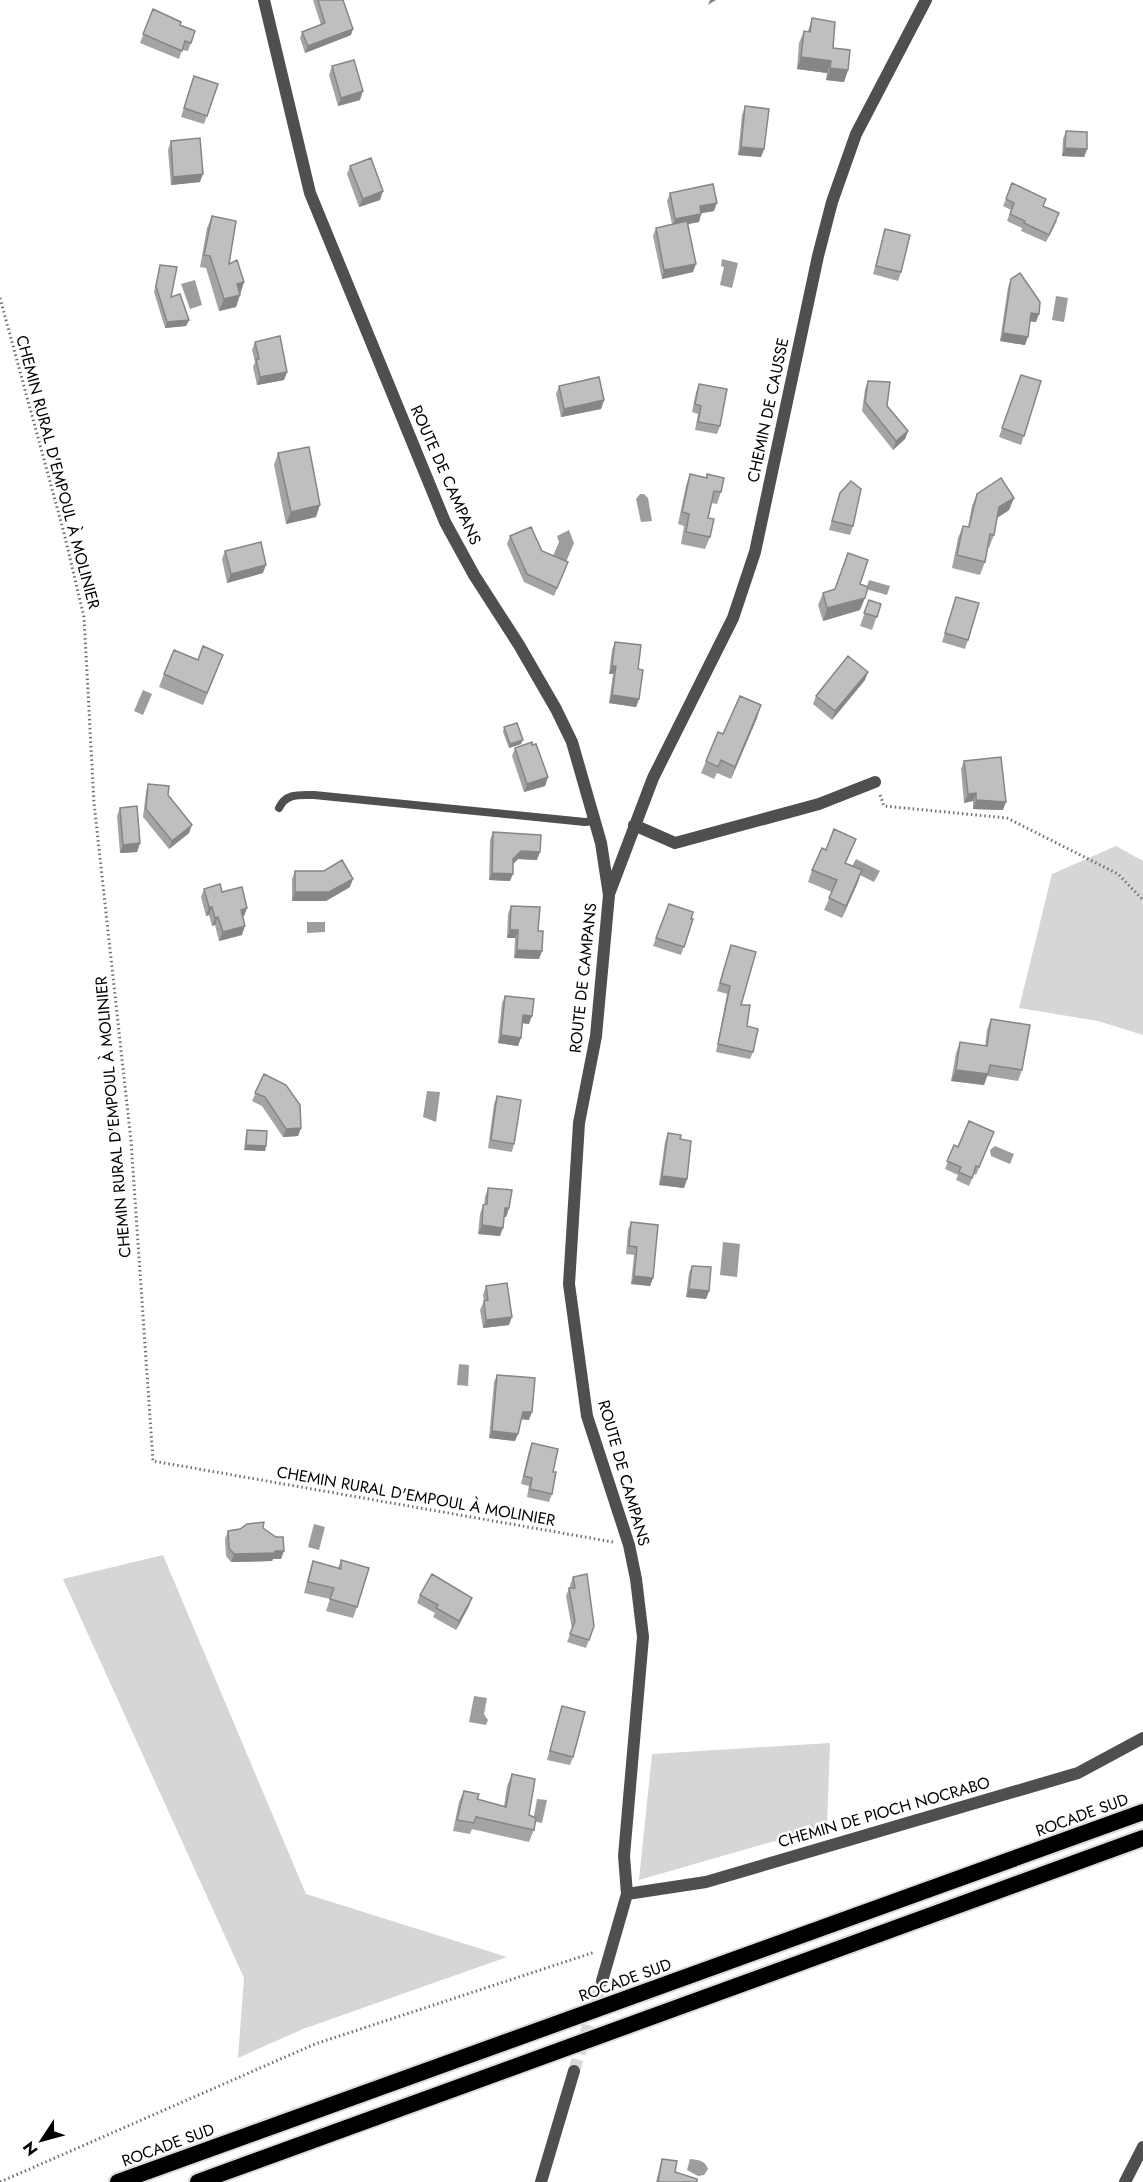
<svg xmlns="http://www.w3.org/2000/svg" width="1143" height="2182" font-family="Jost,sans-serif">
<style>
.green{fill:#d6d6d6}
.water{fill:#9d9d9d}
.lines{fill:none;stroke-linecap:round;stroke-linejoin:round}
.minor-tunnel{stroke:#d9d9d9;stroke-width:12;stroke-dasharray:12 6;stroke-linecap:butt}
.trunk-casing{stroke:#dbdbdb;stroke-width:20}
.path{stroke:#717171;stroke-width:3;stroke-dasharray:1.5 3;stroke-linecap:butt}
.service{stroke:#4f4f4f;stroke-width:8}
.minor{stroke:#4f4f4f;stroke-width:12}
.trunk{stroke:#000;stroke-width:16}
.wall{fill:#a4a4a4}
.shaded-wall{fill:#868686}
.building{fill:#bfbfbf;stroke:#868686;stroke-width:1.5}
.labels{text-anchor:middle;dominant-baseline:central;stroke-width:4.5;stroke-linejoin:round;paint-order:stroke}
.street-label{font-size:16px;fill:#000;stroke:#fff}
</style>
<rect width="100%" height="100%" fill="#fff"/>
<path class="green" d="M1116,846l27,15v174l-45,-14 -79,-13 33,-134z
M163,1555l143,339 201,63 -204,72 -65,29 6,-80 -181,-399z
M830,1743l-3,83 -188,54 13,-126z"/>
<path class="water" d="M722,259l16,4 -6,25 -12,-3 4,-18 -3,-1z
M195,280l7,25 -12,4 -9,-25z
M1056,296l12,2 -4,24 -12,-2z
M640,494h4l4,4 4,23 -11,1 -5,-23z
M569,530l5,13 -8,19 -13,-6 6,-14 -2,-6z
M869,580l21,6 -3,9 -21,-6z
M143,690l9,4 -9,21 -9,-4z
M856,859l24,12 -6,11 -24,-12z
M307,922h18v10l-18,1z
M427,1091l13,1 -4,30 -13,-5z
M995,1146l19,8 -4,10 -19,-8 -1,-6z
M723,1242l17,2 -3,33 -17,-2z
M459,1364l10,1 -1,21 -11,-1z
M314,1524l11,3 -6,23 -11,-3z
M474,1696l13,2 -3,16 4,6 -2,5 -17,-3z
M537,1799l10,1 -5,23 -9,-2z
M690,2159c8,1 15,1 18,10l-4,6 -6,1 -11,-6z"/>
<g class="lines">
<path class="minor-tunnel" d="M574,2071l28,-90"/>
<g class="trunk-casing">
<path id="trunk" d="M118,2182l1025,-370
M198,2182l945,-344"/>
</g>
<path class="path" d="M0,298l64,235 20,84 10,186 37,338 22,320 460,81
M880,795l4,11 123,12 111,56 25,26
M0,2182l315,-138 280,-92"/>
<path class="service" d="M279,808c7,-15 20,-13 35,-13l271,27 10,-1"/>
<path class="minor" d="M264,0l46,193 135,329 29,53 45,70 37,64 16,33 29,101 8,52 -13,141 -17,87 -10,161 18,132 42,129 7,34 7,58 -19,219 3,38 -25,87
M634,825l41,18 144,-39 56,-22
M609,894l44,-116 80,-160 22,-66 63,-296 14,-54 24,-68 70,-134
M627,1894l79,-12 372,-109 65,-35
M541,2182l33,-111
M1125,2182l18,-35"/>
<use href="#trunk" class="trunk"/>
</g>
<path class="wall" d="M313,0h30l8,35 -46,18 -5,-15 2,-6 19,-7z
M153,9l27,16 15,6 -7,20 -6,-1 -3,9 -39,-16z
M812,18l36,52 -4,12 -18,-2 1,-7 -30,-4 2,-26 5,-12h4z
M332,66l28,34 -22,6 -9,-31z
M194,76l24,8 -14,40 -23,-7z
M745,106l19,43 -3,8 -23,-2 4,-40z
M1066,131l21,18 -3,8 -22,-1 1,-17z
M171,141l29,41 -29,3 -3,-35z
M350,166l30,34 -21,7 -12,-33z
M670,193l44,18 -13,2 -2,9 -11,2 5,48 -31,7 -9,-43 3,-8 16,-4 -5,-23z
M1006,199l38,7 13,15 -11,21 -25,-11 1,-3 -15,-7 4,-11 -8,-4z
M212,216l17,48 15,18 -8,25 -17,4 -13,-43 -6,-1 7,-39z
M885,229l16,43 -3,9 -25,-7z
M160,265l11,32 18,23 -3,6 -21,2 -11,-36z
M1011,279l25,43 -6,-1 -5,24 -25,-4 8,-54z
M255,342l32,30 -3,8 -27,5 -4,-18 2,-5 -3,-12z
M1021,375l20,6 -20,64 -22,-8z
M868,381l40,50 -3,8 -12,11 -31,-39 3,-22z
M699,384l21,42 -3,8 -22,-4 3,-16 -6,-2 4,-20z
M559,386l45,14 -3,9 -40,8 -5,-23z
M278,453l38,64 -30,7 -12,-59z
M690,474l16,4 1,-4 14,18 -4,12 -6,-1 -3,15 2,19 -5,12 -24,-5 3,-18 -6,-2 8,-38z
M840,493l13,33 -3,9 -21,-5z
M977,494l37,4 -5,12 -12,8 -3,17 -5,13 -1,-1 -3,15 -5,13 -28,-7 6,-30 5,-12 5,1 4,-21z
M510,536l32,15 23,19 -11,26 -30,-14 -17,-38z
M225,551l38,22 -36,10 -5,-24z
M860,584v26l-37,11 -5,-16 5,-12z
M956,597l12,43 -3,9 -23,-7z
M869,600l12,4 -9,26 -12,-4z
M615,642l24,57 -3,8 -27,-4 4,-29h-4l3,-24z
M198,660l20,8 -15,37 -44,-18 5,-13z
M865,680l-33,40 -19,-16 3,-8z
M757,718l-26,61 -14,-6 -3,6 -13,-6 5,-12 17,-27z
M504,727l17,17 -12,4 -6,-16z
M532,745l16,32 -3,9 -21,6 -12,-36 3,-8z
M964,761l39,49 -30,-1v-8l-9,2 -3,-34z
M148,784l20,11 21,38 -20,16 -26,-32 3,-25z
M120,808l20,35 -3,9 -17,1 -3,-37z
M493,832l44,28 -19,-1 -5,5 -3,17 -21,-1 1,-40z
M856,839l-10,24 12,19 -16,36 -18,-8 8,-18 -24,-10 4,-12 14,-20z
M295,871l55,16 -24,14h-34v-22z
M204,889l43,19 -3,8 -2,1v18l-23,6 -4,-16 -3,1 -3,-11 -3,1 -5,-19z
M669,904l24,15 -12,36 -28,-9z
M511,906l27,25 4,20 -3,8 -25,-1 1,-20h-8l1,-24z
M731,945l10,60 12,47 -3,7 -34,-7 11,-58 -10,-3z
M505,996l24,28 -6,-1 -5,23 -20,-3 4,-40z
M991,1019l31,51 -4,11 -31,-5 -3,9 -33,-4 5,-28 4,-11 25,4 2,-16z
M264,1074l37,54 -3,8 -15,1 -21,-31 -10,-5z
M497,1096l17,48 -2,8 -24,-4 6,-44z
M247,1130l19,16 -1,5 -21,-1 2,-16z
M668,1133l12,6 7,40 -3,9 -25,-3 6,-43z
M991,1140l-15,35 -2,-1 -5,12 -13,-6 2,-5 -13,-6 9,-24 4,2z
M488,1188l21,20 -3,9h-2l-4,19 -22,-2 2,-20 3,-9h1l1,-8z
M631,1222l22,56 -3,8 -19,-2 3,-29 -8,-1 2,-24z
M692,1266l17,25 -3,8 -20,-2 3,-24z
M486,1286l23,39 -26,3 -3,-18 4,-9 -1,-6z
M497,1375l32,45 -8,-1 -6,22 -26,-3 5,-56z
M532,1443l20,51 -3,8 -22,-5 2,-11 -8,-2 8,-33z
M263,1528l18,31h-8l-1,2 -41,1 -5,-6 -1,-17 3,-8z
M341,1560l16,47 -4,11 -27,-7 4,-12 -26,-6 5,-20 4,-12 25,7z
M573,1577l21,49 -8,22 -19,-6 5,-13 -6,-33 3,-8h1v-3z
M420,1595l49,11 -13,24 -23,-13 2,-4 -18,-10z
M562,1706l11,51 -3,8 -23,-5z
M512,1774l22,56 -5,12 -57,-13 -2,5 -17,-3 6,-29 5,-11 13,8 27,7 3,-20z
M662,2159l13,13 22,10h-41l4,-16z"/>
<path class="shaded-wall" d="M710,0h6l-8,5z
M353,29l-2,6 -46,18 3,-7z
M801,57l30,4 -4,12 -30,-4z
M830,68l18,2 -4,12 -18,-2z
M363,91l-3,9 -22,6 3,-8z
M741,147l23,2 -3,8 -23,-2z
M1065,148l22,1 -3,8 -22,-1z
M203,174l-3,8 -29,3 2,-8z
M383,191l-3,9 -21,7 4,-8z
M717,203l-3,8 -17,3 3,-8z
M701,214l-2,8 -26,5 2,-8z
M696,264l-3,8 -31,7 2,-9z
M244,282l-4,12 -3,-10z
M240,295l-4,12 -17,4 5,-12z
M1031,313l8,1 -3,8 -8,-1z
M189,320l-3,6 -21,2 2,-6z
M1003,333l25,4 -3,8 -25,-4z
M287,372l-3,8 -27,5 3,-8z
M604,400l-3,9 -40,8 3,-8z
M908,431l-3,8 -12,11 3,-9z
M1014,498l-5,12 -15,10 5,-13z
M320,505l-4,12 -30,7 5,-12z
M266,565l-3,8 -36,10 4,-9z
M865,598l-5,12 -37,11 4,-13z
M612,666h4l-3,8h-4z
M868,672l-3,8 -33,40 3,-9z
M612,695l27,4 -3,8 -27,-4z
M761,705l-4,13 -26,61 4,-12z
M523,740l-2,4 -12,4 1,-4z
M548,777l-3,9 -21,6 3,-8z
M976,793l-3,8 -9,2 4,-9z
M976,800l30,2 -3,8 -30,-1z
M192,825l-3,8 -20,16 3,-8z
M140,843l-3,9 -17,1 3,-8z
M521,851l19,1 -3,8 -19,-1 -8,8 3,-8z
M862,870l-4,12 -16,36 4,-12z
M492,873l21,1 -3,7 -21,-1z
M353,879l-3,8 -24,14h-34l3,-9z
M209,907h3l-3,8 -3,1z
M247,908l-3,8 -6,2 3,-8z
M218,917l-3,8 -3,1 3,-8z
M245,926l-3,9 -23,6 4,-9z
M510,930h8l-3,8h-8z
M517,950l25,1 -3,8 -25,-1z
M523,1015l9,1 -3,8 -8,-1z
M501,1035l20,3 -3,8 -20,-3z
M956,1070l32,4 -4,11 -33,-4z
M301,1128l-3,8 -15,1 3,-8z
M246,1145l20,1 -1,5 -21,-1z
M662,1176l25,3 -3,9 -25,-3z
M505,1208h4l-3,9 -4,-1z
M482,1225l21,3 -3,8 -22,-2z
M634,1276l19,2 -3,8 -19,-2z
M689,1289l20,2 -3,8 -20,-2z
M512,1317l-3,8 -26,3 3,-8z
M523,1412h9l-3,8 -9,-1z
M492,1431l26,3 -3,7 -26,-3z
M275,1551h9l-3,8h-8l-1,2 -41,1 3,-8z
M472,1598l-3,8 -13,24 3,-9z"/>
<path class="building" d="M318,0h25l10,29 -45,17 -6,-14 23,-9z
M153,9l28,13 -1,3 15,6 -4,12 -6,-2 -3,10 -39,-17z
M812,18l23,4 -2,26 17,2 -2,20 -18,-2 1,-7 -30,-4 3,-26 6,1z
M354,60l9,31 -22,7 -9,-32z
M194,76l24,8 -11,32 -23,-8z
M745,106l24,3 -5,40 -23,-2z
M1066,131l21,1v17l-22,-1z
M200,138l3,36 -30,3 -2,-36z
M371,158l12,33 -20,8 -13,-33z
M1012,183l34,16 -3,7 16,7 -10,22 -25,-12 1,-2 -15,-7 4,-11 -8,-4z
M713,184l4,19 -17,3 1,8 -26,5 -5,-26z
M212,216l24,5 -7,43 8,-4 7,22 -7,2 3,11 -16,4 -14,-43 -6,-1z
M687,221l9,43 -32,6 -8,-42z
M885,229l25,6 -9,37 -25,-6z
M160,265l17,2 -6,30 9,-3 9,26 -22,2 -11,-36z
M1020,273l20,29 -1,12 -8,-1 -3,24 -25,-4 8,-54z
M280,336l7,36 -27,5 -4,-18h3l-4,-17z
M1021,375l20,6 -17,55 -22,-8z
M599,377l5,23 -40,9 -5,-23z
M868,381l22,1 -3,24 21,25 -12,10 -31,-39z
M699,384l28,5 -7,37 -22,-4 3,-16 -6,-2z
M309,447l11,58 -29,7 -13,-59z
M690,474l17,4v-4l17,4 -3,14 -7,-1 -6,27 6,1 -4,18 -24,-5 3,-18 -7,-2z
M1001,478l13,20 -15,9 -5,28 -4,-1 -5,28 -28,-7 6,-29 6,1 8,-33z
M851,481l10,8 -8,37 -21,-5 8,-28z
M531,527l11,24 26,11 -11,26 -30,-14 -17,-38z
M261,542l5,23 -35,9 -6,-23z
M848,553l20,7 -8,24 8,3 -3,11 -38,10 -4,-15 12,-4z
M956,597l23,6 -11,37 -23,-7z
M869,600l12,4 -4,13 -13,-4z
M615,642l26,3 -3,24 5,1 -4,29 -27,-4 4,-29h-4z
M203,646l20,9 -16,38 -43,-19 10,-24 24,10z
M848,656l20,16 -33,39 -19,-15z
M740,696l21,9 -26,62 -14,-7 -3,7 -12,-6 12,-29 5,2z
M517,723l6,17 -13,4 -6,-17z
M532,742v3l4,-1 12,33 -21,7 -12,-36z
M1001,757l5,45 -30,-2v-7l-8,1 -4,-33z
M148,784l21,2 -1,9 24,30 -20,16 -26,-32z
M137,806l3,37 -17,2 -3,-37z
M834,829l22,10 -11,24 17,7 -16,36 -17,-8 8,-18 -25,-10 10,-22 4,2z
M493,832l48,3 -1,17 -19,-1 -8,8v15l-21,-1z
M342,860l11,19 -24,13h-34v-21h29z
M220,884l2,8 20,-5 5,21 -6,2 4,16 -22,6 -5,-15 -3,1 -3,-11h-3l-5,-18z
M669,904l24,8 -2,7h2l-9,28 -28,-9z
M511,906l29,1 -2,24h5l-1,20 -25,-1 1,-20h-8z
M731,945l25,7 -15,53h9l-3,21 11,3 -5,23 -35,-8 12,-58 -10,-3z
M505,996l29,3 -2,17 -9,-1 -2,23 -20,-3z
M991,1019l39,6 -8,45 -32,-5 -2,9 -32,-4 4,-28 27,4z
M264,1074l22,11 14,20 1,23 -15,1 -21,-32 -10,-4z
M497,1096l24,4 -7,44 -23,-4z
M969,1121l25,11 -15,35 -3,-1 -4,12 -13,-6 2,-5 -14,-6 7,-16 4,2z
M247,1130l20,1 -1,15 -20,-1z
M668,1133l13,2 -1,4 11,2 -4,38 -25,-3z
M488,1188l24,2 -3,18h-4l-2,20 -21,-3 1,-20 4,-1z
M631,1222l27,3 -5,53 -19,-2 3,-29 -8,-1z
M692,1266l19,1 -2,24 -20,-2z
M507,1283l5,34 -26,3 -2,-19 4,-1 -2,-14z
M497,1375l38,3 -3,34h-9l-5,22 -26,-3z
M532,1443l26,6 -5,23h3l-4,22 -22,-5 2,-11 -8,-2z
M264,1522l-1,6 13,9h7l1,14h-9v2l-41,1 -5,-6 -1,-17 12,-2 7,-5z
M341,1560l28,8 -12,39 -27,-8 4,-11 -26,-6 5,-21 28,8z
M432,1574l40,24 -13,23 -23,-13 2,-3 -18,-10z
M587,1574l7,52 -5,14 -19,-6 5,-13 -6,-33h6l-2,-11z
M562,1706l23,6 -12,45 -23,-6z
M512,1774l23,5 -6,36 7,3 -2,12 -58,-13 -2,6 -17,-3 7,-29 15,3 -2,5 29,8z
M662,2159l15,2 -2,11 22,7v3h-39z"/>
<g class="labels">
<g class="street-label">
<text transform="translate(768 410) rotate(-78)">CHEMIN DE CAUSSE</text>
<text transform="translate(58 472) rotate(75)">CHEMIN RURAL D'EMPOUL À MOLINIER</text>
<text transform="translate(446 475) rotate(66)">ROUTE DE CAMPANS</text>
<text transform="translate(583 978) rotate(-84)">ROUTE DE CAMPANS</text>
<text transform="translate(113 1117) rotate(-95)">CHEMIN RURAL D'EMPOUL À MOLINIER</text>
<text transform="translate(624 1473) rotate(74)">ROUTE DE CAMPANS</text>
<text transform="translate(416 1496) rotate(10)">CHEMIN RURAL D'EMPOUL À MOLINIER</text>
<text transform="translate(884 1812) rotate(-16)">CHEMIN DE PIOCH NOCRABO</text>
<text transform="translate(1082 1815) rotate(-20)">ROCADE SUD</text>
<text transform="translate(625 1980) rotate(-20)">ROCADE SUD</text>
<text transform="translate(168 2145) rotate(-20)">ROCADE SUD</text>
</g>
</g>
<g transform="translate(42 2140) rotate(234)" stroke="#ffffff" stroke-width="4.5" paint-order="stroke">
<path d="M0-4.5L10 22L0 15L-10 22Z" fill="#000000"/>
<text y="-9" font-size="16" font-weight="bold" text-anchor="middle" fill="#000000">N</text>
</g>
</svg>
